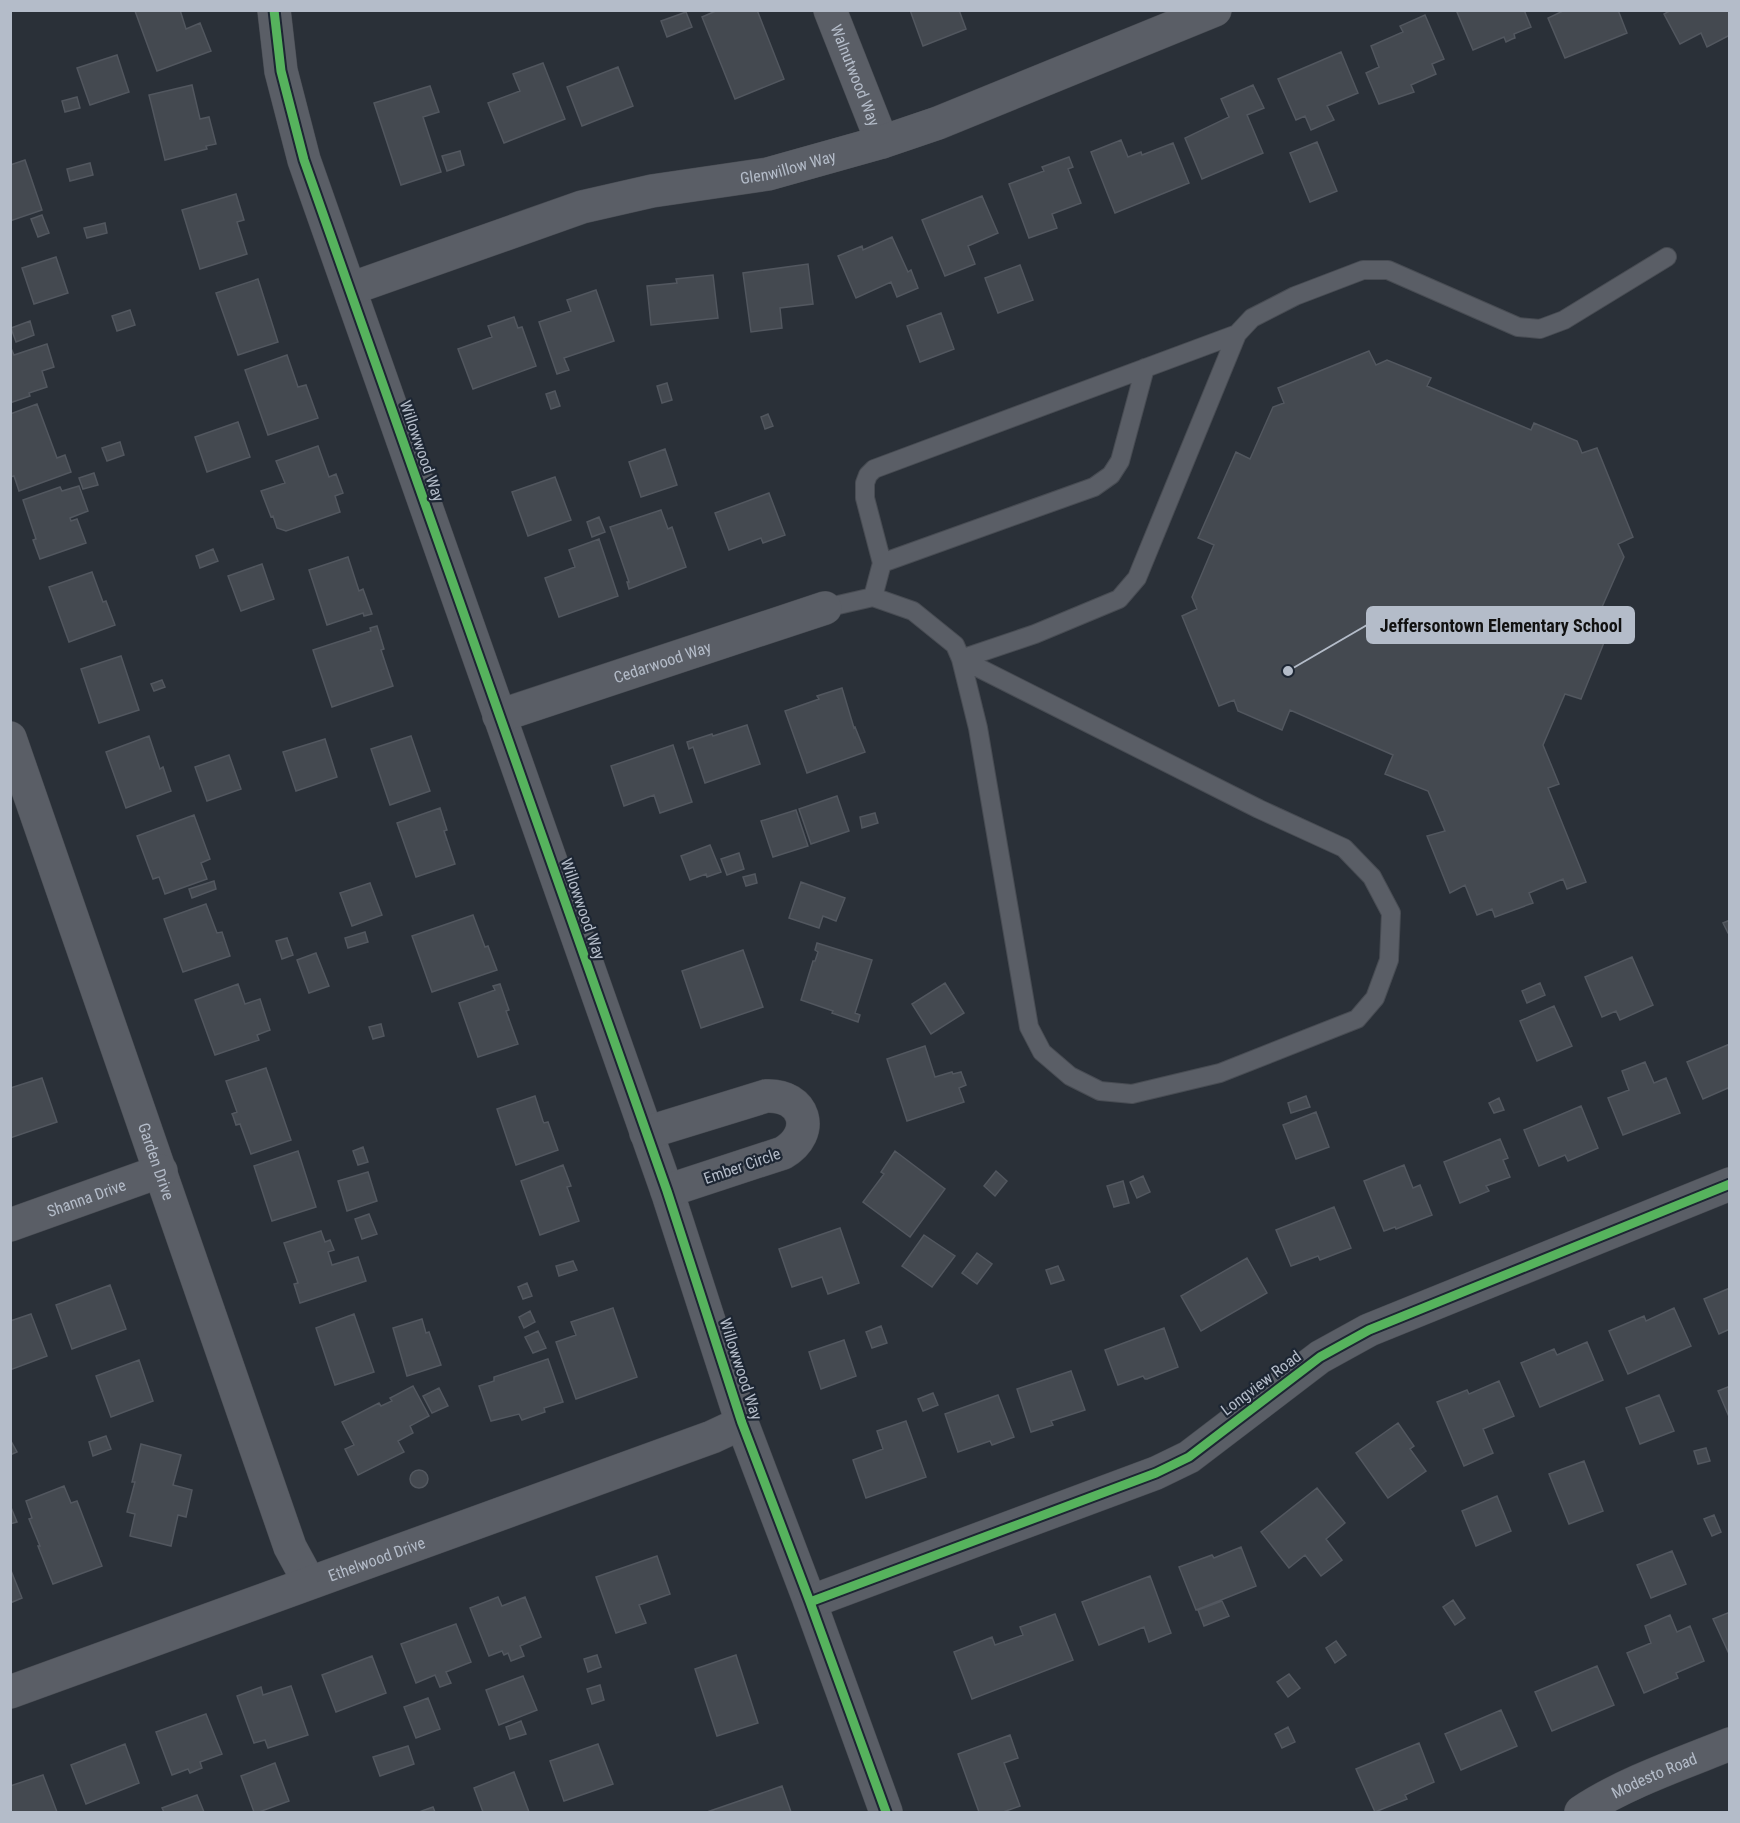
<svg xmlns="http://www.w3.org/2000/svg" width="1740" height="1823" font-family="'Roboto Condensed',sans-serif">
<style>
.building{fill:#444950;stroke:#52575f;stroke-width:1.5}
.lines{fill:none;stroke-linecap:round;stroke-linejoin:round}
.service-casing{stroke:#484c53;stroke-width:20}
.minor-casing{stroke:#484c53;stroke-width:34}
.service{stroke:#5a5e66;stroke-width:18}
.minor{stroke:#5a5e66;stroke-width:33}
.cycleway-casing{stroke:#1d2633;stroke-width:13}
.cycleway{stroke:#56b35d;stroke-width:9}
.labels{text-anchor:middle;dominant-baseline:central;stroke-width:4.5;stroke-linejoin:round;paint-order:stroke}
.street-label{font-size:16px;fill:#b4bcc9;stroke:#1d2633}
.leader{fill:none;stroke:#b4bcc9;stroke-width:2}
.callout-dot{fill:#b4bcc9;stroke:#1d2633;stroke-width:2}
.callout{fill:#b4bcc9;stroke:#b4bcc9;stroke-width:2}
.callout-label{font-size:18px;text-anchor:middle;font-weight:bold;fill:#111}
</style>
<rect width="100%" height="100%" fill="#2a3038"/>
<path class="building" d="M180,10l6,19 14,-6 11,28 -54,20 -22,-60z
M718,10h39l27,69 -49,20 -33,-82z
M910,10h49l7,19 -43,17z
M1461,10h63l7,17 -17,7 1,4 -3,1 -6,3 -2,-5 -31,13 -16,-38z
M1618,10l9,23 -62,25 -17,-40 17,-8z
M1671,10h59v25l-23,12 -6,-14 -21,11 -16,-30z
M686,12l6,15 -25,10 -6,-16z
M1425,15l19,44 -12,5 4,10 -25,11 3,7 -35,12 -13,-31 13,-6 -8,-21 32,-14 -3,-6z
M1341,52l17,41 -31,13 7,14 -23,10 -6,-14 -9,4 -18,-41z
M117,55l12,37 -39,13 -13,-37z
M543,63l22,56 -61,24 -16,-40 32,-12 -7,-17z
M618,67l15,39 -51,20 -15,-39z
M192,85l8,34 9,-2 7,27 -10,2 1,3 -42,11 -16,-65z
M1253,85l11,23 -17,7 16,38 -61,26 -17,-41 44,-21 -8,-18z
M430,86l9,26 -16,5 18,55 -40,13 -27,-82z
M77,97l3,11 -15,4 -3,-11z
M1121,140l7,17 13,-5 1,3 31,-12 16,40 -74,30 -24,-61z
M1317,142l20,49 -27,11 -20,-49z
M460,151l4,14 -17,6 -5,-15z
M1069,157l4,10 -5,2 13,34 -29,11 5,14 -28,10 -20,-54 35,-13 -2,-4z
M25,160l17,50 -32,11v-56z
M90,163l3,12 -23,6 -3,-12z
M236,194l8,26 -7,2 10,32 -47,15 -18,-59z
M982,196l16,37 -30,13 7,18 -30,12 -23,-56z
M42,215l7,18 -11,4 -7,-18z
M105,223l2,10 -20,5 -3,-10z
M892,237l16,35 3,-2 7,18 -21,9 -6,-15 -35,16 -18,-42 24,-10 1,4z
M56,257l12,36 -34,11 -12,-36z
M808,264l5,40 -33,4 2,20 -31,4 -8,-59z
M1020,265l13,35 -35,13 -13,-35z
M713,275l5,43 -67,7 -4,-39 30,-3 -1,-4z
M258,279l20,63 -40,13 -22,-62z
M596,290l18,51 -50,17 5,12 -12,4 -18,-52 32,-11 -4,-11z
M130,310l5,15 -18,6 -5,-15z
M941,313l13,36 -34,13 -13,-36z
M514,317l4,11 4,-1 14,39 -63,23 -15,-40 34,-12 -4,-11z
M30,321l4,14 -18,7 -5,-14z
M47,344l7,23 -12,4 5,16 -18,6 1,3 -20,7v-57l4,9z
M1369,351l7,14 11,-5 44,18 -4,8 104,44 3,-7 43,18 5,12 15,-5 36,89 -15,7 6,13 -22,50 14,6 -35,86 -16,-5 -22,51 16,39 -11,4 38,94 -19,7 -4,-10 -34,14 4,10 -38,14 -3,-8 -15,6 -12,-30 -15,8 -23,-57 18,-5 -17,-40 -43,-17 8,-19 -103,-45 -8,20 -44,-19 -4,-11 -15,6 -37,-90 15,-7 -5,-12 22,-52 -16,-7 1,-2 37,-84 14,7 23,-52 11,-4 -6,-15z
M287,355l11,32 8,-2 12,33 -50,17 -23,-65z
M667,383l5,17 -10,3 -5,-17z
M555,391l5,15 -9,3 -5,-15z
M37,404l20,54 8,-3 6,17 -52,19 -5,-15 -4,1v-63z
M768,414l5,12 -8,3 -4,-12z
M238,422l12,35 -43,15 -12,-35z
M120,442l4,13 -17,6 -5,-13z
M318,446l11,31 7,-3 7,19 -8,3 5,16 -54,19 -9,-3 -4,-12 -2,1 -10,-26 24,-8 -9,-22z
M665,449l12,36 -36,12 -12,-35z
M94,473l4,12 -15,4 -4,-11z
M555,477l16,43 -43,16 -16,-44z
M79,486l9,25 -18,7 1,3 6,-2 9,24 -46,16 -7,-19 3,-1 -13,-39 37,-13 2,4z
M769,493l16,42 -22,8 -2,-5 -32,12 -14,-37z
M661,510l7,19 4,-2 14,40 -57,22 -2,-7h2l-19,-55z
M599,517l6,15 -13,5 -5,-15z
M599,539l19,57 -59,21 -14,-39 30,-11 -6,-17z
M213,549l5,12 -18,7 -4,-12z
M348,557l11,34 4,-2 9,25 -8,2 -1,-3 -36,12 -18,-55z
M262,564l12,35 -33,12 -13,-35z
M92,572l11,30 3,-1 9,24 -46,17 -20,-55z
M377,626l7,23 -3,1 12,36 -61,21 -19,-57 58,-19 -1,-3z
M121,656l18,54 -40,13 -18,-54z
M162,680l3,7 -11,4 -3,-7z
M842,688l12,40 1,-1 10,25 -58,21 -22,-62 34,-12 -2,-3z
M747,725l13,39 -55,19 -12,-36 -4,2 -2,-7 25,-8 1,2z
M149,736l11,33 3,-2 8,24 -45,17 -20,-56z
M411,736l19,55 -40,14 -19,-56z
M325,739l12,38 -41,14 -13,-39z
M673,745l19,57 -32,11 -6,-18 -30,11 -13,-40z
M229,755l12,34 -34,12 -12,-34z
M837,796l12,35 -38,13 -12,-35z
M440,808l7,22 -3,1 11,33 -39,13 -19,-54z
M796,810l12,36 -35,11 -12,-36z
M875,813l3,10 -16,5 -2,-11z
M194,815l16,44 -9,4 6,16 -42,15 -6,-17 -6,2 -16,-43z
M710,845l11,27 -14,5 -1,-3 -16,6 -9,-24z
M739,853l5,16 -17,6 -6,-16z
M755,874l2,9 -11,3 -3,-9z
M214,881l2,8 -24,9 -3,-9z
M801,882l44,16 -9,23 -13,-5 -4,12 -30,-10z
M370,883l12,32 -30,11 -12,-33z
M206,904l11,29 5,-1 8,24 -47,16 -19,-53z
M473,915l12,32 3,-1 9,24 -65,22 -20,-56z
M1730,920v13h-2l-5,-10z
M365,932l3,10 -20,6 -3,-10z
M287,938l6,17 -11,4 -6,-18z
M817,943l55,17 -17,53 5,2 -2,7 -26,-9 1,-2 -32,-11 12,-39h2l3,-9 -3,-2z
M743,950l20,57 -62,21 -19,-57z
M316,953l13,33 -20,7 -12,-33z
M1632,957l21,48 -33,15 -4,-9 -14,6 -17,-40z
M945,983l19,30 -33,21 -19,-30z
M1540,983l5,12 -18,8 -5,-12z
M238,984l7,20 15,-5 10,31 -13,5 2,5 -44,15 -20,-55z
M500,984l9,26 -3,1 12,33 -40,13 -19,-54 36,-13 -2,-4z
M1554,1006l18,40 -35,15 -17,-40z
M381,1024l3,12 -11,3 -4,-12z
M1730,1044v47l-2,-3 -25,11 -16,-37z
M925,1046l10,31 17,-5 1,2 8,-2 5,13 -7,3 5,14 -57,19 -20,-62z
M1645,1062l9,21 12,-5 14,35 -57,22 -15,-37 21,-8 -7,-19z
M266,1068l25,72 -40,14 -11,-30 -4,1 -3,-9 -1,-2 5,-2 -11,-31z
M42,1078l15,44 -47,16v-50z
M535,1096l8,25 1,2 4,-1 10,28 -42,15 -19,-56z
M1306,1096l4,11 -19,6 -3,-10z
M1499,1098l5,12 -10,3 -5,-10z
M1581,1106l17,42 -30,13 -3,-6 -26,11 -15,-36z
M1316,1112l13,35 -33,12 -13,-34z
M1500,1139l8,19 -5,2 7,17 -24,9 3,5 -29,12 -16,-41z
M363,1147l5,15 -10,3 -5,-14z
M298,1151l18,56 -44,14 -18,-55z
M895,1151l50,38 -35,48 -47,-35 21,-28 -3,-2z
M563,1165l8,21 -4,1 12,34 -39,14 -19,-54z
M1404,1165l9,23 7,-3 12,30 -36,14 -1,-2 -11,4 -20,-50z
M996,1171l11,10 -12,15 -11,-10z
M368,1172l9,29 -30,10 -9,-30z
M1143,1176l7,16 -13,6 -7,-16z
M1123,1181l6,22 -15,4 -7,-21z
M1334,1207l17,41 -31,12 -2,-4 -27,10 -15,-36z
M369,1214l8,20 -15,5 -7,-20z
M840,1228l19,55 -31,11 -6,-17 -30,10 -13,-38z
M321,1231l4,11 5,-2 4,10 -6,2 4,13 26,-8 8,24 -66,22 -6,-19 4,-1 -14,-40z
M924,1235l31,21 -23,31 -30,-21z
M977,1253l15,11 -15,20 -15,-11z
M1247,1258l20,35 -66,38 -20,-35z
M573,1261l4,9 -18,6 -3,-10z
M1058,1266l6,14 -13,4 -5,-14z
M527,1283l5,13 -9,3 -5,-12z
M110,1285l16,44 -54,20 -16,-44z
M1730,1288v41l-11,5 -15,-35z
M613,1308l24,69 -61,22 -20,-57 20,-7 -5,-13z
M1674,1308l17,38 -63,28 -19,-43 35,-15 2,5z
M530,1311l5,11 -11,6 -5,-11z
M31,1314l16,42 -37,14v-49z
M354,1314l20,58 -39,13 -19,-57z
M422,1319l4,14 3,-1 12,33 -34,11 -14,-48z
M881,1326l6,17 -15,5 -6,-16z
M1164,1328l14,39 -31,12h-2l-2,-3 -25,9 -13,-35z
M538,1331l8,17 -13,5 -8,-16z
M844,1340l12,36 -35,13 -12,-37z
M1587,1342l16,38 -63,27 -19,-44 33,-14 3,6z
M548,1359l15,43 -19,6 1,4 -23,8 -3,-6 -28,7 -12,-35 15,-5v-4z
M139,1360l14,41 -42,16 -15,-41z
M1071,1371l14,39 -34,11 2,4 -22,7 -14,-43z
M1499,1381l15,35 -31,13 10,24 -29,13 -27,-64 30,-12 2,4z
M413,1386l16,30 -19,10 3,7 -15,8 6,11 -46,23 -13,-26 9,-4 -12,-23 37,-19 2,3 11,-5 -2,-3z
M1730,1386v33l-12,-28z
M439,1388l9,18 -16,7 -9,-17z
M933,1393l5,12 -15,6 -5,-12z
M998,1395l16,42 -22,8 -2,-4 -32,11 -13,-38z
M1659,1395l15,36 -34,13 -14,-36z
M906,1421l20,56 -60,21 -13,-38 30,-11 -6,-18z
M1398,1423l16,23 -4,3 16,22 -38,27 -32,-45z
M106,1436l5,13 -18,7 -4,-14z
M11,1441l6,11 -7,3v-13z
M141,1444l40,11 -8,30 19,5 -6,27 -8,-2 -7,31 -41,-10 5,-22 -8,-2 8,-30h-3z
M1706,1448l4,13 -12,3 -4,-13z
M1584,1461l19,50 -34,13 -20,-50z
M410 1479a9 9 0 1 1 18 0a9 9 0 1 1-18 0Z
M64,1486l7,17 6,-2 25,65 -49,18 -15,-38h2l-11,-27 3,-1 -6,-17z
M1317,1488l28,35 -19,16 16,21 -21,16 -16,-21 -16,13 -28,-36z
M1497,1496l14,35 -35,15 -14,-35z
M10,1505l7,17 -7,2z
M1714,1515l7,17 -9,4 -8,-17z
M1241,1547l15,39 -60,24 -17,-43 33,-12 2,3z
M1672,1551l14,33 -35,14 -14,-33z
M657,1556l13,38 -31,11 7,18 -30,10 -20,-56z
M10,1568l12,30 -12,5z
M1150,1576l21,57 -22,9 -5,-15 -45,18 -17,-43z
M498,1597l4,9 23,-9 16,40 -21,9 4,10 -13,5 -3,-8 -4,2 -2,-4 -13,5 -19,-48z
M1453,1600l12,18 -10,7 -12,-18z
M1222,1601l7,15 -25,10 -6,-16z
M1730,1612v44l-17,-37z
M1055,1614l18,46 -101,39 -18,-47 38,-15 3,8 28,-10 -3,-8z
M1670,1615l7,17 13,-6 14,35 -28,12 2,5 -34,15 -17,-40 24,-10 -6,-17z
M456,1624l15,38 -25,10 5,11 -11,4 -5,-12 -19,8 -15,-39z
M1336,1641l10,14 -11,8 -9,-15z
M597,1655l4,12 -13,5 -4,-13z
M736,1655l22,68 -41,13 -22,-67z
M372,1656l14,37 -50,19 -14,-37z
M1597,1666l17,39 -62,26 -17,-39z
M1289,1674l11,14 -12,9 -11,-15z
M523,1676l14,34 -38,15 -13,-35z
M600,1685l4,15 -12,4 -5,-15z
M291,1686l17,49 -40,13 -3,-8 -11,3 -17,-47 24,-9 2,8z
M428,1698l12,31 -24,9 -12,-31z
M1501,1710l16,36 -56,24 -16,-36z
M206,1714l16,40 -22,8 2,6 -12,5 -2,-4 -16,6 -16,-43z
M521,1721l5,13 -16,5 -4,-12z
M1288,1727l7,15 -13,6 -7,-14z
M1010,1735l8,23 -14,5 16,43 -17,6h-24l-21,-58z
M1419,1743l15,39 -29,13 2,4 -32,13 -19,-43z
M125,1744l14,39 -53,21 -15,-39z
M598,1744l15,40 -49,17 -14,-40z
M408,1746l6,18 -34,12 -7,-19z
M275,1763l14,38 -30,11h-5l-13,-36z
M514,1772l15,40h-46l-9,-24z
M43,1775l14,37h-47v-26z
M782,1786l9,26h-84l61,-21z
M197,1795l7,17h-40l-2,-4z
M433,1807l2,5h-16z"/>
<g class="lines">
<g class="service-casing">
<path id="service" d="M882,563l212,-76 17,-12 9,-14 25,-93
M873,597l9,-34 -17,-65v-15l3,-8 6,-6 363,-135
M825,608l48,-11 40,14 42,34 6,14 17,69 51,299 13,25 28,24 30,15 32,3 88,-21 137,-54 18,-21 14,-38 2,-47 -19,-36 -28,-29 -85,-39 -298,-150
M961,659l74,-25 84,-35 18,-21 100,-244 15,-16 43,-22 68,-26h25l130,57 22,2 24,-9 103,-63"/>
</g>
<g class="minor-casing">
<g id="minor">
<path d="M274,10l7,61 23,89 363,1031 75,232 68,179 76,210"/>
<path id="s1" d="M830,10l52,132"/>
<path id="s2" d="M350,289l232,-82 70,-16 116,-17 114,-32 56,-19 277,-113"/>
<path id="s3" d="M499,716l326,-108"/>
<path id="s4" d="M10,738l280,809 19,35"/>
<path d="M646,1133l120,-37c39,-2 51,37 17,57l-116,38"/>
<path id="s5" d="M10,1225l151,-54"/>
<path d="M810,1602l346,-129 33,-16 131,-100 49,-27 361,-146"/>
<path id="s6" d="M10,1692l702,-255 30,-14"/>
<path id="s7" d="M1581,1812c41,-28 102,-49 149,-68"/>
</g>
</g>
<use href="#service" class="service"/>
<use href="#minor" class="minor"/>
<g class="cycleway-casing">
<path id="cycleway" d="M274,10l7,61 23,89 363,1031 75,232 68,179 76,210
M810,1602l346,-129 33,-16 131,-100 49,-27 361,-146"/>
</g>
<use href="#cycleway" class="cycleway"/>
</g>
<g class="labels">
<g class="street-label">
<text stroke="none"><textPath href="#s1" startOffset="70">Walnutwood Way</textPath></text>
<text stroke="none"><textPath href="#s2" startOffset="456">Glenwillow Way</textPath></text>
<text transform="translate(422 451) rotate(71)">Willowwood Way</text>
<text stroke="none"><textPath href="#s3" startOffset="172">Cedarwood Way</textPath></text>
<text transform="translate(583 909) rotate(71)">Willowwood Way</text>
<text stroke="none"><textPath href="#s4" startOffset="448">Garden Drive</textPath></text>
<text transform="translate(742 1166) rotate(-19)">Ember Circle</text>
<text stroke="none"><textPath href="#s5" startOffset="81">Shanna Drive</textPath></text>
<text transform="translate(741 1369) rotate(72)">Willowwood Way</text>
<text transform="translate(1261 1383) rotate(-37)">Longview Road</text>
<text stroke="none"><textPath href="#s6" startOffset="390">Ethelwood Drive</textPath></text>
<text stroke="none"><textPath href="#s7" startOffset="82">Modesto Road</textPath></text>
</g>
</g>
<path class="leader" d="M1288 671L1367 625"/>
<circle class="callout-dot" cx="1288" cy="671" r="6"/>
<rect class="callout" x="1367" y="607" width="267" height="36" rx="6"/>
<g class="callout-label">
<text x="1501" y="632">Jeffersontown Elementary School</text>
</g>
<rect width="1740" height="1823" fill="none" stroke="#b4bcc9" stroke-width="24"/>
</svg>
